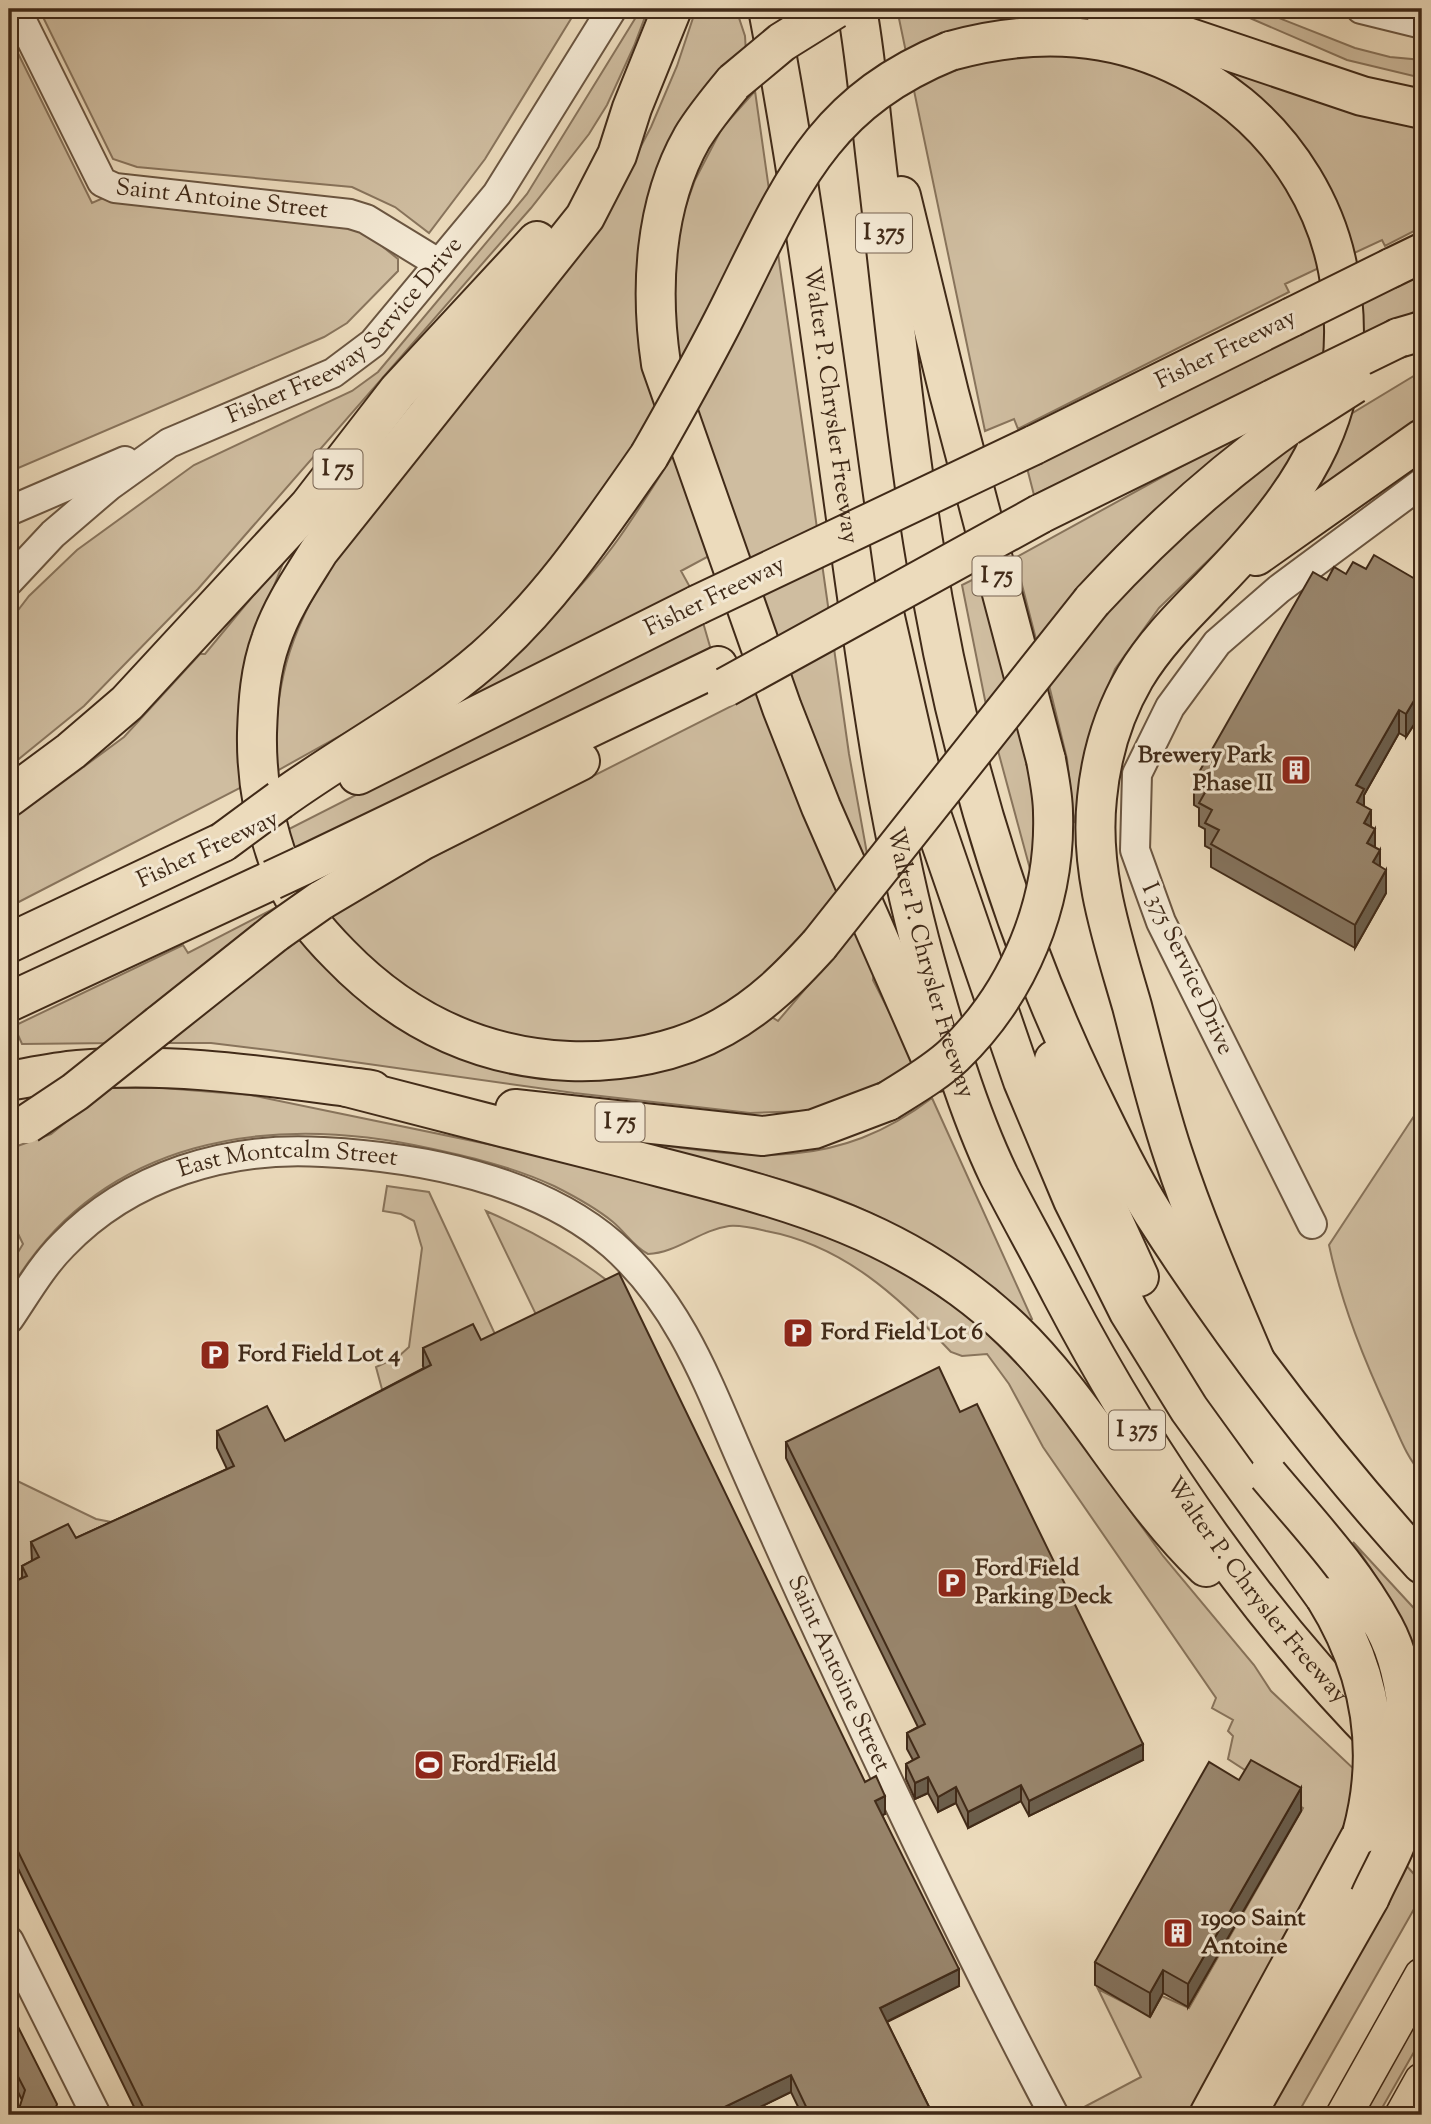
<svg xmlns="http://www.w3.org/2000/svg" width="1431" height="2124" font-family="'Sorts Mill Goudy',serif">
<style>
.green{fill:#cfbda0;stroke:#88745c;stroke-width:2}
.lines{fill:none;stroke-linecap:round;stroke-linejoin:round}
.minor-casing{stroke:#6b5641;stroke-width:32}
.major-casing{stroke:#402a18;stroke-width:38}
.highway-casing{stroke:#402a18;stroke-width:42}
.minor{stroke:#f3e8d3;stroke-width:28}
.major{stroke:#ecdbbc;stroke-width:35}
.highway{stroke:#ecdbbc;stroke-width:38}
.highway-bridge-casing{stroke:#402a18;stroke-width:42;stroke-linecap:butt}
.highway-bridge{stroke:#ecdbbc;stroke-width:38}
.wall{fill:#84735e;stroke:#402a18;stroke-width:2}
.shaded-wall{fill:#6b5e4c;stroke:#402a18;stroke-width:2}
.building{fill:#99866d;stroke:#402a18;stroke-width:2}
.labels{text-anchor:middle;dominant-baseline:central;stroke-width:6;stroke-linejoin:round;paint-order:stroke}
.shield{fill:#f3e8d3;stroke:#766350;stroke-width:2}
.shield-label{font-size:23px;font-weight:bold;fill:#402a18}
.street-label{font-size:24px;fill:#402a18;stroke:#f3e8d3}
.poi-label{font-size:24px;font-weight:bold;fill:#402a18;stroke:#f3e8d3;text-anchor:start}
</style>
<rect width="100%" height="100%" fill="#ecdbbc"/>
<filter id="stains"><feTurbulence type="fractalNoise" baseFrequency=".00286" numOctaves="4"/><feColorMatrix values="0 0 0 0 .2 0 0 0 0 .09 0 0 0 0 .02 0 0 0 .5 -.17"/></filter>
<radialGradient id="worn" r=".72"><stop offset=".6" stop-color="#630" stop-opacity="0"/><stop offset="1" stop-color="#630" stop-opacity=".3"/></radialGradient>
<path class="green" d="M39,9h538l-92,150 -56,74 -34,-26 -43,-20 -215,-20 -24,-8z
M641,9h7l-14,37 -27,59 -18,29 -58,74 -333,381 -114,117 -75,61v-145l20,-26 48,-46 117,-85 158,-74 26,-19 149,-178z
M696,9h40l9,27 1,17 -68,86 -18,272 -130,180 -81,76 -95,61 -79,44c-1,-85 12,-136 58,-209l270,-344 48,-92 26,-61z
M897,9h157l40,9h-67l-51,10 53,26 69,4 37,8 35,14 55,33 44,47 38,63 14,44 -36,17 4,8 -271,137 -4,-10 -29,12z
M1229,9h27l99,39 35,9 32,3v18l-75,-18z
M9,35l83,168 11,-5 9,4 238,25 17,7 31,25v12l-51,52 -23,14 -315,135z
M1195,55l227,71v101l-37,19 -3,-6 -32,15z
M755,91l94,663 19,105 -8,11 -181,-494 -9,-77 10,-77 15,-42 27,-52z
M1422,273v35l-62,31v-35z
M1327,318v36l-293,141 -8,-31z
M1422,371v50l-110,81 39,-88z
M1306,435l-54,83 -93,90 -44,61 -24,60 -17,94 -7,-64 -19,-78 50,-62 105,-105z
M1233,438l3,7 -199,198 -22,-85z
M673,456l36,100 -28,15 10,18 -219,111 -4,-8c54,-47 109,-95 151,-154 19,-27 36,-55 54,-82z
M286,556l-25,62 -21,106v64l-231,119v-85l115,-85 76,-83h5z
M978,577l55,207 3,52 -6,33 -43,-159 -25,-125z
M702,619l9,31 -417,200 -7,-20z
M759,692l85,197 -37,55 -85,65 -40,18 -35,11 -39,6 -79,-1 -78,-26 -75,-48 -49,-52 39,-26z
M312,889l-197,154 -93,1 -8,-18 169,-81 5,8z
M857,928l17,41 -1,11 42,83 -55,31 -33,11 -20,6 -57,2 -176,-20 -305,-43 -58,-7h-49l138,-110 38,48 23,19 134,67 272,-53 11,7z
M108,1088h55l87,7 286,59 245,63 112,48 80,54 70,71 120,166 91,109 17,26 85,80 -9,60 -154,284h-115l6,-8 57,-30 -43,-88 52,27 12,-20 27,12 114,-200 -75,-49 5,-23 -5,-5 5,-11 -21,-12 4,-10 -173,-251 -34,-63 -22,-30 -25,2 -11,-4c-52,-55 -108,-107 -185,-121 -12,-3 -24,-6 -37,-5 -29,4 -52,27 -81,28 -14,-7 -22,-21 -35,-32 -17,-14 -39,-26 -59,-36 -38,-18 -80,-28 -121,-37 -163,-37 -334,-12 -424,143v-25l14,-23 -14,-29v-66l42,-15z
M932,1098l100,221 -6,3c-36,-28 -71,-60 -110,-84 -86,-55 -188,-72 -286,-95l1,-2c114,16 201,33 301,-43z
M1422,1104v370c-15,-16 -22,-36 -31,-56 -26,-56 -49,-112 -62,-173z
M387,1186l42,6 72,155 -78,19 8,16 -45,22 -10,-37 22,-10 11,-10 13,-99 -8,-27 -13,-7 -18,-3z
M486,1211c49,21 92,45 133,79l-77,37z
M9,1477l87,42 15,3 -79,37 7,15 -30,24z
M1353,1542l69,75v65c-11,-53 -39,-96 -69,-140z
M1404,1863l18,20v12l-125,220h-36z
M1422,2001v37l-44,77h-22z
M9,2025l46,90h-46z"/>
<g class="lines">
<g class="minor-casing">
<g id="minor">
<path id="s1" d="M16,9l86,173 13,6 235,26 16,5 72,44"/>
<path d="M1361,9l61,15"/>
<path d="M9,511l116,-50"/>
<path id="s2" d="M9,581l44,-47 56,-48 60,-43 164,-70 40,-30 124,-149 115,-185"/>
<path d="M1312,1224l-151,-302 -26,-72 2,-76 33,-67 47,-64 62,-54 143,-106"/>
<path id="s3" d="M9,1319c17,-25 33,-53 54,-74 67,-70 165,-99 260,-93 97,5 214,27 290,93 61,54 90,125 121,198 22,51 45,102 68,153 80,174 162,349 252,519"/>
<path d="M9,1941l87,174"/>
</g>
</g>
<g class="major-casing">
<path id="major" d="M1344,2115l78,-139
M1403,2115l19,-34"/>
</g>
<g class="highway-casing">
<g id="highway">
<path d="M672,9l-40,99 -15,47 -32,62 -266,334c-18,29 -37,56 -48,89 -11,30 -13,62 -14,93 -1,51 10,103 30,150 11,27 33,52 53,72 63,65 138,102 229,106 52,2 108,-8 154,-34 39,-22 66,-49 96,-82"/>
<path id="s4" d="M768,9c35,183 58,368 84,552 19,134 37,269 73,400 20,72 42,148 74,215 20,39 42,78 62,117 87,166 192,318 324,452"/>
<path d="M857,9c9,50 13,101 19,152 15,126 27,254 47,380 29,188 81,372 163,544 21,43 42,88 67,128 80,125 170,242 269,351"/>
<path d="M1104,9l258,87 60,13"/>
<path d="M950,51c104,-29 203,-16 289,54 50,41 87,101 99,165 26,137 -34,222 -126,316 -28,29 -56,56 -77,91 -21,36 -34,79 -38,121 -8,72 15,139 35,208 13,50 25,100 41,148 23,70 53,138 82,206"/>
<path d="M734,82c-15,18 -30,36 -42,56 -38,67 -42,152 -31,226l121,344 39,99 116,265"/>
<path d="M901,196l48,197 97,367"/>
<path d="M1391,268l31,-15"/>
<path d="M1398,338l24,-7"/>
<path d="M1034,445l258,-128"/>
<path d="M1040,514l233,-115"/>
<path d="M1256,556l166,-117"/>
<path d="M1092,601c61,-66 123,-123 196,-175"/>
<path d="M882,604l46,201 95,276 50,119 56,112 60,97 136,188"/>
<path d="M358,775l339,-170"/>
<path d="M9,797l62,-46 56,-48 182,-197 89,-115 139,-150"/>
<path d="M280,800c68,-49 142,-87 205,-142 65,-57 115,-132 164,-202"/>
<path d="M302,866l416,-200"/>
<path d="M320,901l103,-61 157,-79"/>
<path d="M9,943l214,-101"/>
<path d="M9,1002l263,-122"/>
<path d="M159,1025l117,-93"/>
<path d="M1054,1060l21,77 64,140"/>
<path d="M9,1081c23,-4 46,-9 69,-11 98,-9 197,8 294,20"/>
<path d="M347,1087c93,24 185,48 278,71 145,38 274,64 387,172 74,71 120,166 194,237"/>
<path d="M515,1109l248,27 51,-7 74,-28"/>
<path d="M1209,2115l153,-281"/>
<path d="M1246,2115l124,-218"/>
</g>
</g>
<use href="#minor" class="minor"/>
<use href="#major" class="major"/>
<use href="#highway" class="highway"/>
<g class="highway-bridge-casing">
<path id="highway-bridge" d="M734,82l48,-40 53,-33
M1292,317l99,-49
M1273,399l125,-61
M1288,426l66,-42
M649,456c29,-51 58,-102 84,-155 58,-116 89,-198 217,-250
M697,605l337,-160
M726,687l314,-173
M223,842l57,-42
M272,880l30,-14
M276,932l44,-31
M819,945l273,-344
M888,1101c22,-14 47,-28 66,-46 65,-63 102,-152 99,-242 0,-18 -4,-36 -7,-53
M27,1124l48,-32 84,-67
M1268,1475c41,49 85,95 116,152 27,49 32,143 18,197 -6,25 -22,50 -32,73
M1325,1597c46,74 60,153 37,237"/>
</g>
<use href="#highway-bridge" class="highway-bridge"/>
</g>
<path class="wall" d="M1366,569l56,14v144l-7,-4 -9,14 -7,-4 -35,62v11l7,21 4,20 11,46 -31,55 -144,-81v-18l-6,-3v-17l-6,-3v-18l-5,-3v-24l133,-201z
M481,1340l384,442 20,32 -3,1 77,171 -72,36 46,93h-131l-11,-23 -47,23h-606l-129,-265v-266l13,-6v-12l10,-5 -1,-19 45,-4 151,-69 -10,-21v-17l68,10 139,-73 -1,-2v-18z
M960,1412l183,348 -114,56 -8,-15 -53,27 -12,-25 -18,9 -10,-19 -13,6 -9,-20v-15l7,-4 -6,-11v-16l11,-6 -132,-269v-16z
M1239,1780l62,31 -113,196 -25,-14 -13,24 -55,-32v-23z
M9,2009l48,106 -35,-15 -13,-26z"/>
<path class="shaded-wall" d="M1415,699v24l-9,14v-23z
M1399,710v23l-35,62v17l-7,13 -1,-40z
M1371,810v23l-7,-10z
M1375,829v23l-8,-9z
M1380,850v23l-7,-11z
M1386,870v23l-31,55v-23z
M1143,1744v16l-114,56v-15z
M928,1777v16l-13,6v-16z
M1021,1785v16l-53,27v-16z
M956,1787v16l-18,9v-15z
M1301,1788v23l-113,196v-23z
M885,1796v18l-10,5v-18z
M959,1969v17l-79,39v-17z
M1163,1970v23l-13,24v-24z
M791,2075v17l-47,23h-36z"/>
<path class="building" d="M1374,555l48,28v121l-7,-5 -9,15 -7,-4 -43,75 8,4 -7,13 14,8 -7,13 11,6 -8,14 13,7 -7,12 13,8 -31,55 -144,-81 8,-14 -14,-7 7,-13 -13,-7 8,-14 -13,-8 119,-209 14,8 7,-13 12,7 7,-12 13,7z
M619,1273l246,509 11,-6 9,20 -10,5 84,168 -79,39 53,107h-123l-19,-40 -83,40h-561l-138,-282v-249l18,-8 -5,-10 17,-9 -8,-15 37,-18 8,14 158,-72 -17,-35 50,-25 18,35 146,-76 -8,-17 50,-24 8,16z
M939,1367l21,45 17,-8 166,340 -114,57 -8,-16 -53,27 -12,-25 -18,10 -10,-20 -13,6 -9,-19 13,-7 -12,-24 18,-9 -139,-282z
M1251,1760l50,28 -113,196 -25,-14 -13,23 -55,-31 114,-200 30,18z
M9,2009l48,95 -3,11h-37l8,-25 -16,-31z"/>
<defs>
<g id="building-square" transform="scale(1.575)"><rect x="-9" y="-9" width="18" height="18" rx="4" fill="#8f2418" stroke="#f3e8d3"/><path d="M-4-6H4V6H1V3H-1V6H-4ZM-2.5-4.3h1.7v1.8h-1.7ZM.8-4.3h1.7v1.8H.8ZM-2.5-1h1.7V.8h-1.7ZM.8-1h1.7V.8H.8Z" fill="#fff"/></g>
<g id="parking-square" transform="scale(1.575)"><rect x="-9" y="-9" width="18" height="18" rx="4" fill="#8f2418" stroke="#f3e8d3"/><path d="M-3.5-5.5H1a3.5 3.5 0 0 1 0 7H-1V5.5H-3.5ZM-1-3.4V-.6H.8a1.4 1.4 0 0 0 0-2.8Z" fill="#fff"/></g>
<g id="stadium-square" transform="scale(1.575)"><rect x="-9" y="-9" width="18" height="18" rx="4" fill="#8f2418" stroke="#f3e8d3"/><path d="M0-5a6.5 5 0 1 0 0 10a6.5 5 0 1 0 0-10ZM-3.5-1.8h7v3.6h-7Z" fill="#fff"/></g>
</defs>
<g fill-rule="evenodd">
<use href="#building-square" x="1296" y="770"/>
<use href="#parking-square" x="798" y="1333"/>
<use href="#parking-square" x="215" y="1355"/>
<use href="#parking-square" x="952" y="1583"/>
<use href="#stadium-square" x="429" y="1765"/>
<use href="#building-square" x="1178" y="1933"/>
</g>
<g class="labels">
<g class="shield">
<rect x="856" y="213.5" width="56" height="39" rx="5"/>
<rect x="313.5" y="449.5" width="49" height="39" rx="5"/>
<rect x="972.5" y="556.5" width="49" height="39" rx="5"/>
<rect x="595.5" y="1102.5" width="49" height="39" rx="5"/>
<rect x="1109" y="1410.5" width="56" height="39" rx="5"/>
</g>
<g class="shield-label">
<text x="884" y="233">I 375</text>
<text x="338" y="469">I 75</text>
<text x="997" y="576">I 75</text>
<text x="620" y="1122">I 75</text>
<text x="1137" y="1430">I 375</text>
</g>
<g class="street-label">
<text stroke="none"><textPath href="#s1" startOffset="315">Saint Antoine Street</textPath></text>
<text stroke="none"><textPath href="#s2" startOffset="425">Fisher Freeway Service Drive</textPath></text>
<text transform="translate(1226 350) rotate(-26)">Fisher Freeway</text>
<text stroke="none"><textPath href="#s4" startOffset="401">Walter P. Chrysler Freeway</textPath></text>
<text transform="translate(715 597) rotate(-26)">Fisher Freeway</text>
<text transform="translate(208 850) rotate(-25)">Fisher Freeway</text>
<text stroke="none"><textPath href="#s4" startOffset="968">Walter P. Chrysler Freeway</textPath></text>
<text transform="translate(1187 969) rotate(65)">I 375 Service Drive</text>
<text stroke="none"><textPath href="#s3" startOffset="341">East Montcalm Street</textPath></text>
<text stroke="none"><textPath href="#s4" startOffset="1682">Walter P. Chrysler Freeway</textPath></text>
<text stroke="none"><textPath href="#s3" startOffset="1174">Saint Antoine Street</textPath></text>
</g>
<g class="poi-label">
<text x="1273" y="756" text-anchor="end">Brewery Park<tspan x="1273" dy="28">Phase II</tspan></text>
<text x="821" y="1333">Ford Field Lot 6</text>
<text x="238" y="1355">Ford Field Lot 4</text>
<text x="975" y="1569">Ford Field<tspan x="975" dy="28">Parking Deck</tspan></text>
<text x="452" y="1765">Ford Field</text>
<text x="1201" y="1919">1900 Saint<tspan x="1201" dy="28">Antoine</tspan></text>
</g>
</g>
<rect width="1431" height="2124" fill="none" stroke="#ecdbbc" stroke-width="35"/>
<rect x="10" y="10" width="1410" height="2103" fill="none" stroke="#402a18" stroke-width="3.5"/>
<rect x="18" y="18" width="1396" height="2089" fill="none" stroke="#402a18" stroke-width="2"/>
<rect width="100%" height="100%" filter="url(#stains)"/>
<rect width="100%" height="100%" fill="url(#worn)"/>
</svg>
